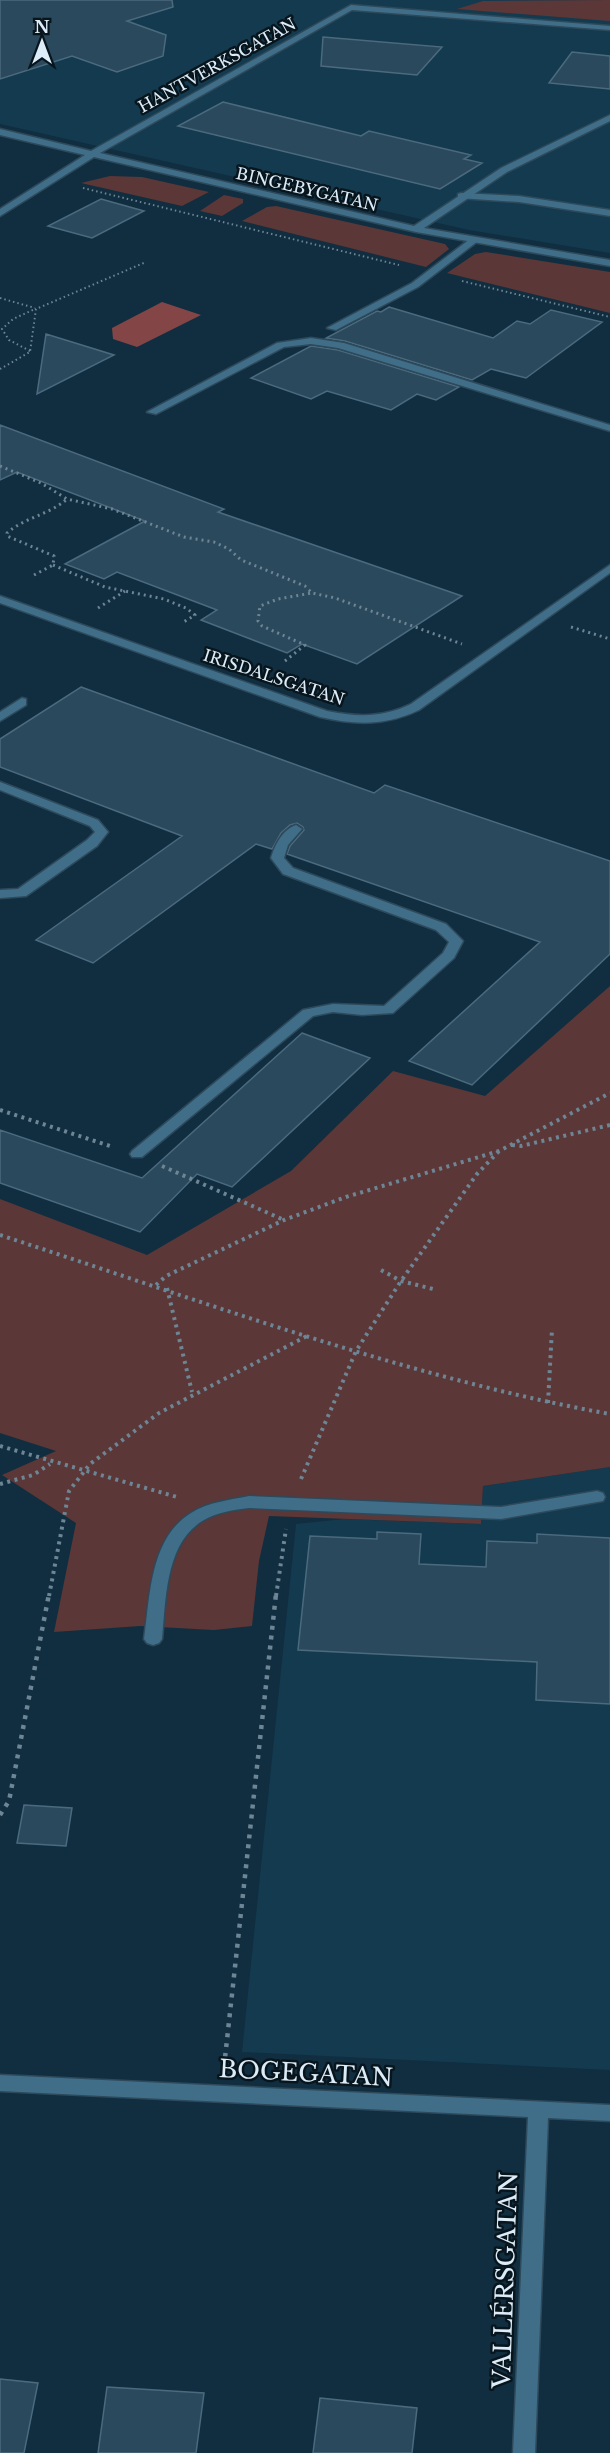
<svg xmlns="http://www.w3.org/2000/svg" width="610" height="2453" font-family="'Libre Baskerville',serif">
<style>
.built{fill:#133a4f}
.green{fill:#5c3737}
.water{fill:#844546}
.building{fill:#2b495c;stroke:#4b6a7e;stroke-width:1.5}
.lines{fill:none;stroke-linecap:round;stroke-linejoin:round}
.lane-casing{stroke:#2d495a;stroke-width:3}
.street-casing{stroke:#2d495a;stroke-width:3}
.path-far3{stroke:#6d8594;stroke-width:2;stroke-dasharray:1.5 3;stroke-linecap:butt}
.path-far2{stroke:#6d8594;stroke-width:3;stroke-dasharray:2 4;stroke-linecap:butt}
.path-far1{stroke:#6d8594;stroke-width:4;stroke-dasharray:3 4.5;stroke-linecap:butt}
.path{stroke:#6d8594;stroke-width:4.5;stroke-dasharray:4 6;stroke-linecap:butt}
.lane{fill:#406d88;fill-rule:evenodd}
.street{fill:#406d88;fill-rule:evenodd}
.labels{text-anchor:middle;dominant-baseline:central;stroke-width:5;stroke-linejoin:round;paint-order:stroke}
.far-street-label{font-size:16px;fill:#dcedf9;stroke:#08151d}
.near-street-label{font-size:24px;fill:#dcedf9;stroke:#08151d}
</style>
<rect width="100%" height="100%" fill="#102e40"/>
<path class="built" d="M0,0h610v253l-141,-23 -469,-106z
M610,1467v603l-368,-18 54,-528 48,-5 137,5 2,-38z"/>
<path class="green" d="M610,0v21l-153,-12 26,-8z
M110,176l32,1 67,15 -27,14 -101,-23z
M224,195l19,4v4l-21,13 -22,-5z
M276,206l169,38 4,5 -23,18 -184,-46 25,-14z
M486,252l124,20v41l-163,-40 28,-19z
M610,986v481l-127,19 -2,38 -212,-8 -10,45 -7,65 -38,4 -74,-4 -86,6 22,-109 -74,-48 54,-24 -56,-18v-234l147,56 144,-84 102,-100 92,25z"/>
<path class="water" d="M162,302l39,13 -64,32 -24,-8 -1,-11z"/>
<path class="building" d="M0,0h172l1,7 -46,14 39,14 -3,21 -46,16 -45,-16 -72,23z
M323,37l119,10 -25,28 -96,-9z
M572,52l38,4v33l-61,-6z
M223,102l138,34 8,-5 102,24 -7,4 18,4 -42,26 -262,-63z
M101,199l43,12 -52,27 -44,-12z
M389,307l104,31 24,-17 13,3 21,-14 51,12 -76,56 -35,-9 -19,11 -127,-39 -19,-3 51,-27 4,1z
M46,334l68,21 -77,39z
M311,346l27,4 121,37 -23,13 -19,-6 -26,16 -64,-19 -16,8 -60,-21z
M0,425l224,84 -6,3 244,84 -105,68 -55,-20 -15,9 -86,-33 16,-10 -100,-38 -13,7 -39,-15 80,-43 -128,-49 -17,8z
M81,687l293,106 11,-8 225,76v93l-138,131 -63,-24 131,-119 -253,-88 3,-8 14,-16 -1,-3 -6,-4 -7,2 -9,8 -9,16 -16,-5 -163,119 -57,-23 146,-104 -182,-69v-28z
M302,1033l68,25 -138,129 -35,-13 -57,58 -140,-49v-53l142,48z
M377,1532l44,2 -2,30 67,3 1,-26 50,2v-9l73,4v166l-74,-4 1,-38 -239,-12 12,-114 67,3z
M24,1805l48,3 -6,38 -49,-3z
M0,2379l38,4 -14,70h-24z
M107,2387l97,6 -8,60h-98z
M320,2398l97,10 -5,45h-99z"/>
<g class="lines">
<g class="lane-casing">
<path id="lane" d="M461,193l58,3 91,14v6l-91,-14 -61,-4v-4z
M470,239l8,2 -60,46 -82,43 -9,-2 85,-45z
M311,338l33,5 266,82v6l-272,-83 -27,-4 -27,3 -128,67 -9,-2 130,-69z
M22,698l4,1v6l-26,16v-9z
M0,782l98,38 10,12 -11,14 -71,50 -26,2v-8l18,-1 69,-49 8,-8 -5,-6 -90,-36z
M296,825l6,4 -14,16 -4,13 9,10 153,56 17,17 -9,17 -61,55 -31,2 -29,-3 -20,4 -171,141h-10l-2,-3 2,-3 171,-141 30,-6 51,2 59,-53 6,-11 -13,-12 -153,-56 -12,-16c4,-13 11,-28 25,-33z
M597,1491l6,2 2,4 -2,4 -102,18 -252,-11c-15,2 -31,4 -45,12 -39,22 -38,80 -42,119l-3,4 -6,2 -6,-2 -3,-4c6,-43 6,-101 47,-126 17,-11 39,-13 58,-17l252,11z"/>
</g>
<g class="street-casing">
<path id="street" d="M351,5l259,21v4l-258,-20 -252,143 314,73 87,-58 109,-53v6l-103,51 -83,56 186,32v6l-194,-34 -322,-75 -94,59v-7l85,-54 -85,-20v-6l91,22z
M610,565v8l-191,137c-33,16 -64,15 -99,7l-320,-114v-7l327,115c30,6 55,7 84,-7z
M0,2075l610,30v16l-62,-3 -13,335h-22l15,-336 -528,-26z"/>
</g>
<path class="path-far3" d="M83,188l316,77
M462,281l148,36
M0,298l35,10
M30,351l-21,-11 -7,-11 11,-10 22,-10
M0,369l30,-17 6,-43 110,-47"/>
<path class="path-far2" d="M0,466l41,17 26,16 45,10 72,28 30,5 15,7 12,11 64,26 7,7 23,5 127,46
M53,565l52,22 59,12 22,9 9,7 -13,8
M34,575l19,-10 1,-9 -47,-20v-3c18,-16 42,-18 60,-34
M98,608l27,-17
M571,627l39,12
M285,661l20,-16 -43,-19 -4,-5 2,-15 18,-7 34,-6"/>
<path class="path-far1" d="M0,1110l113,37
M512,1145l9,1 89,-21
M162,1166l122,54
M0,1235c199,65 404,142 610,179
M381,1270l20,11 36,9
M156,1285l10,-9 118,-56 62,-23 153,-46 111,-58
M167,1288l25,104
M548,1403l4,-74
M0,1446l177,51
M301,1479l55,-128 45,-70 76,-107 22,-23
M0,1484l33,-9 17,-11
M49,1596l20,-105 21,-27 69,-51 148,-77
M276,1596l10,-67"/>
<path class="path" d="M0,1815l9,-14 40,-207
M224,2067l52,-473"/>
<use href="#lane" class="lane"/>
<use href="#street" class="street"/>
</g>
<g class="labels">
<g class="far-street-label">
<text transform="translate(217 65) rotate(-29)">HANTVERKSGATAN</text>
<text transform="translate(307 189) rotate(13)">BINGEBYGATAN</text>
<text transform="translate(274 677) rotate(18)">IRISDALSGATAN</text>
</g>
<g class="near-street-label">
<text transform="translate(306 2073) rotate(3)">BOGEGATAN</text>
<text transform="translate(505 2280) rotate(-88)">VALLÉRSGATAN</text>
</g>
</g>
<g transform="translate(42 42)" stroke="#08151d" stroke-width="4.5" paint-order="stroke">
<path d="M0-4.5L10 22L0 15L-10 22Z" fill="#dcedf9"/>
<text y="-9" font-size="16" font-weight="bold" text-anchor="middle" fill="#dcedf9">N</text>
</g>
</svg>
